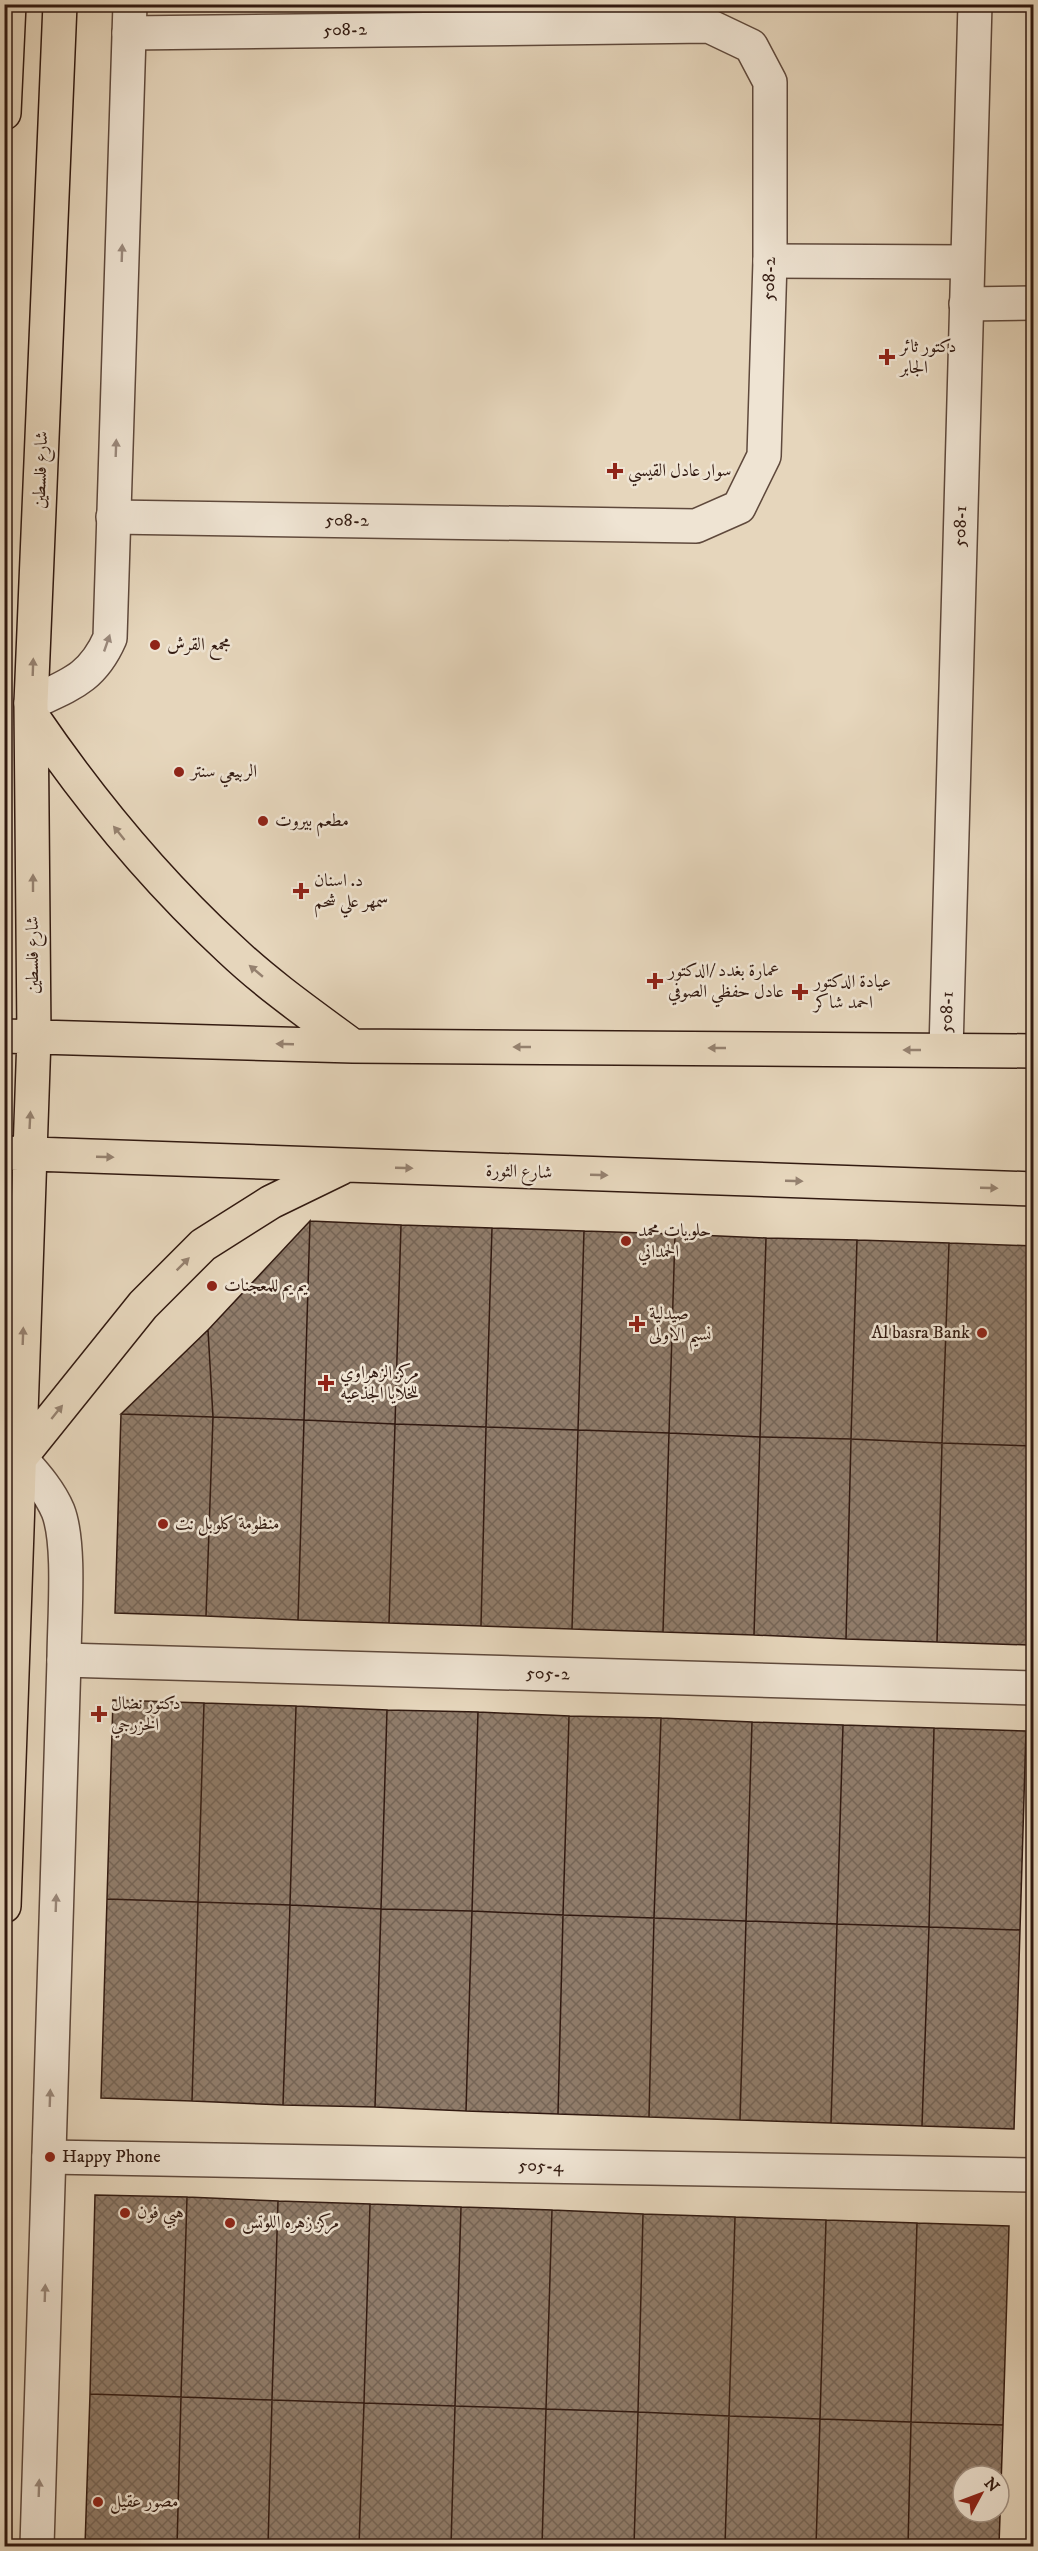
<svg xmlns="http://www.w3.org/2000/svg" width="1038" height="2551" font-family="'IM FELL DW Pica',Amiri,serif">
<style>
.building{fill:url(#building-cross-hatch);stroke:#321a11;stroke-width:1.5;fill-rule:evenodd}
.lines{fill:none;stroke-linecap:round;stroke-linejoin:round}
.minor-casing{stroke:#5f493c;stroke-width:36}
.major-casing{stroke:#321a11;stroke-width:36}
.minor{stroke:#efe4d3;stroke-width:33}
.major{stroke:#e6d6bc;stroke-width:33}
.oneway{fill:#9a897c}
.oneway2{fill:#95816f}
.poi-dot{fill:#8f2418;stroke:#efe4d3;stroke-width:2}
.labels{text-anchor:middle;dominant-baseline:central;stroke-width:5;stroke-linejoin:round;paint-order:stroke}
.street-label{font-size:18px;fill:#321a11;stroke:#efe4d3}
.poi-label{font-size:18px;fill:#321a11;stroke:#efe4d3;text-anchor:start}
</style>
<defs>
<pattern id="building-cross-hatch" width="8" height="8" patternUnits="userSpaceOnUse" patternTransform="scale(1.5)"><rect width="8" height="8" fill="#907c6a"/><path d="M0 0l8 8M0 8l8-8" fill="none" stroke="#766556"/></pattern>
</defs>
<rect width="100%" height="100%" fill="#e6d6bc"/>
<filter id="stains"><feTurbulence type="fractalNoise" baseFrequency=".00333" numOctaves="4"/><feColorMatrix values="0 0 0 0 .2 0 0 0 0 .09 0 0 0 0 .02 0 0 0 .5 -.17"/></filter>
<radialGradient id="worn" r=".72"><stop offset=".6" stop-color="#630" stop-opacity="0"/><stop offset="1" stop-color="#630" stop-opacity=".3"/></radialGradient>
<path class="building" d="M310,1221l91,4 -6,199 -91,-4z
M310,1221l-6,199 -91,-3 -5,-87z
M401,1225l91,3 -6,199 -91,-3z
M492,1228l92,3 -6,199 -92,-3z
M584,1231l91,3 -6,199 -91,-3z
M675,1234l91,4 -6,199 -91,-4z
M766,1238l91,2 -6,199 -91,-2z
M857,1240l92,3 -7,200 -91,-4z
M949,1243l85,3v200l-92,-3z
M208,1330l5,87 -92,-3z
M121,1414l92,3 -7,199 -91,-3z
M213,1417l91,3 -6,200 -92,-4z
M304,1420l91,4 -6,199 -91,-3z
M395,1424l91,3 -5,199 -92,-3z
M486,1427l92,3 -6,199 -91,-3z
M578,1430l91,3 -6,199 -91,-3z
M669,1433l91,4 -6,198 -91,-3z
M760,1437l91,2 -5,200 -92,-4z
M851,1439l91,4 -5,199 -91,-3z
M942,1443l92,3 -6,199 -91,-3z
M113,1700l91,3 -6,199 -91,-3z
M204,1703l92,3 -6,199 -92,-3z
M296,1706l91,4 -6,199 -91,-4z
M387,1710l91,2 -6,199 -91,-2z
M478,1712l91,4 -6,199 -91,-4z
M569,1716l92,2 -7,200 -91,-3z
M661,1718l91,4 -6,199 -92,-3z
M752,1722l91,3 -6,199 -91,-3z
M843,1725l91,3 -5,199 -92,-3z
M934,1728l92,3 -6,199 -91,-3z
M107,1899l91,3 -6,199 -91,-3z
M198,1902l92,3 -7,200 -91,-4z
M290,1905l91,4 -6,198 -92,-2z
M381,1909l91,2 -6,200 -91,-4z
M472,1911l91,4 -5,199 -92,-3z
M563,1915l91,3 -5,199 -91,-3z
M654,1918l92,3 -6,199 -91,-3z
M746,1921l91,3 -6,199 -91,-3z
M837,1924l92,3 -7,199 -91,-3z
M929,1927l91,3 -6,199 -92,-3z
M95,2195l92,2 -6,200 -91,-3z
M187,2197l91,4 -6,199 -91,-3z
M278,2201l92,3 -6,199 -92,-3z
M370,2204l91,3 -6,199 -91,-3z
M461,2207l91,3 -6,199 -91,-3z
M552,2210l91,4 -5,198 -92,-3z
M643,2214l92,3 -6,199 -91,-4z
M735,2217l91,3 -6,199 -91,-3z
M826,2220l91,3 -6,199 -91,-3z
M917,2223l92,3 -6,199 -92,-3z
M90,2394l91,3 -4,149h-92z
M181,2397l91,3 -4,146h-91z
M272,2400l92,3 -5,143h-91z
M364,2403l91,3 -4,140h-92z
M455,2406l91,3 -4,137h-91z
M546,2409l92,3 -4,134h-92z
M638,2412l91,4 -4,130h-91z
M729,2416l91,3 -4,127h-91z
M820,2419l91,3 -3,124h-92z
M911,2422l92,3 -4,121h-91zM963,2476h36v36h-36z"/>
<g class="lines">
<g class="minor-casing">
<g id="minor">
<path d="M770,261l197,1"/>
<path d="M966,304l68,-1"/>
<path id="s1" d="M113,517l583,9 43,-19 25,-51 6,-195v-179l-19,-36 -42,-20 -580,7"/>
<path d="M31,703c38,-18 61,-24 79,-65l20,-634"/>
<path id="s2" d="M946,1050l29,-1046"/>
<path d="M20,1458c14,16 29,32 38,53 13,33 6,110 6,149l-27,886"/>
<path id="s3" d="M64,1660l970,28"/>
<path id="s4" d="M49,2157l985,18"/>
</g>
</g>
<g class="major-casing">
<path id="major" d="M4,113l5,-109
M32,716c58,85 122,163 198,233 38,36 81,66 123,97
M4,1036l349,10 681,5
M4,1153l1030,36
M20,1458l123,-153 60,-60 68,-43 70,-34
M4,1906l30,-869 -3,-334 29,-699"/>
</g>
<use href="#minor" class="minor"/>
<use href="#major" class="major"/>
</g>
<defs><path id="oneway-solid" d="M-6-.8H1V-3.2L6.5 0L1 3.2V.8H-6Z" transform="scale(1.5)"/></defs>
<g class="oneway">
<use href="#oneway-solid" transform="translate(122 253) rotate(-88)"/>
<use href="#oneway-solid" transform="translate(116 448) rotate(-88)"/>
<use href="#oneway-solid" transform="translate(107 643) rotate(-71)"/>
<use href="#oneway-solid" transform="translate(56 1903) rotate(-88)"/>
<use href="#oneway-solid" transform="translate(50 2098) rotate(-88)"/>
<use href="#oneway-solid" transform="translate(45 2293) rotate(-88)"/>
<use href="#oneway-solid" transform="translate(39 2488) rotate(-88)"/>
</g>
<g class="oneway2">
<use href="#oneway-solid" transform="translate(33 667) rotate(-88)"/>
<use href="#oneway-solid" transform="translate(119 833) rotate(-129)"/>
<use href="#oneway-solid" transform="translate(33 883) rotate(-90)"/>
<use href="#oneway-solid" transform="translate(256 971) rotate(-140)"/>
<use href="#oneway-solid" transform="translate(285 1044) rotate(-178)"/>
<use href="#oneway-solid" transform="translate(522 1047) rotate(-180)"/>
<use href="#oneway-solid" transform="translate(717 1048) rotate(-180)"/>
<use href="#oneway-solid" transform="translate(912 1050) rotate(-180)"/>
<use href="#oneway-solid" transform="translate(30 1120) rotate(-87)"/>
<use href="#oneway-solid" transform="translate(105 1157) rotate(2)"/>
<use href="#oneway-solid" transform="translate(404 1168) rotate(2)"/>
<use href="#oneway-solid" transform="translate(599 1175) rotate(2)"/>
<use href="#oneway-solid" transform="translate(794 1181) rotate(2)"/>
<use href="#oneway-solid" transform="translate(989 1188) rotate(2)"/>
<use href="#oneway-solid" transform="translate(183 1264) rotate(-45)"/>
<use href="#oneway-solid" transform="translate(23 1336) rotate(-88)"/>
<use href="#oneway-solid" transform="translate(57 1412) rotate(-51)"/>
</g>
<g class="poi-dot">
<path d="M884 348h6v6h6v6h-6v6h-6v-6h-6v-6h6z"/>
<path d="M612 462h6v6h6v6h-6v6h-6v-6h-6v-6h6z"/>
<circle cx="155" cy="645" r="6"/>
<circle cx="179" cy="772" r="6"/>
<circle cx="263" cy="821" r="6"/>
<path d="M298 882h6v6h6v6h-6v6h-6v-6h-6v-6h6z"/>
<path d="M652 972h6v6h6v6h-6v6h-6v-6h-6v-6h6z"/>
<path d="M797 983h6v6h6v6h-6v6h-6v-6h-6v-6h6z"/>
<circle cx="626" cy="1241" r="6"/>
<circle cx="212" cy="1286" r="6"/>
<path d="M634 1315h6v6h6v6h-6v6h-6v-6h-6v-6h6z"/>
<circle cx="982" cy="1333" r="6"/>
<path d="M323 1374h6v6h6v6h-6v6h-6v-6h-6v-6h6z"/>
<circle cx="163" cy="1524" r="6"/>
<path d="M96 1705h6v6h6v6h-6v6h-6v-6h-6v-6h6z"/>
<circle cx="50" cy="2157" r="6"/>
<circle cx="125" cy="2213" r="6"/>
<circle cx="230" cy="2223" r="6"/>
<circle cx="98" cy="2502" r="6"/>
</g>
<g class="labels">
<g class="street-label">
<text transform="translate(345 30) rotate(-1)">508-2</text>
<text stroke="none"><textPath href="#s1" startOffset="864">508-2</textPath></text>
<text transform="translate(41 470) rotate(-88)">شارع فلسطين</text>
<text stroke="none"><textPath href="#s1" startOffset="234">508-2</textPath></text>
<text stroke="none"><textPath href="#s2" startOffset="524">508-1</textPath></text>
<text transform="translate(33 955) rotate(-90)">شارع فلسطين</text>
<text stroke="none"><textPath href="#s2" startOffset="38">508-1</textPath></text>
<text transform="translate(519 1172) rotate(2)">شارع الثورة</text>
<text stroke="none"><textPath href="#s3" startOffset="484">505-2</textPath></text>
<text stroke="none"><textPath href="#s4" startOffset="492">505-4</textPath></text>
</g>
<g class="poi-label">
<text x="900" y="347">دكتور ثائر<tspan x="900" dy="21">الجابر</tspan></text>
<text x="628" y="471">سوار عادل القيسي</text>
<text x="167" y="645">مجمع القرش</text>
<text x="191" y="772">الربيعي سنتر</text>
<text x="275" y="821">مطعم بيروت</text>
<text x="314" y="881">د. اسنان<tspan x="314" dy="21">سمهر علي شحم</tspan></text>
<text x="668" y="971">عمارة بغدد /الدكتور<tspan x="668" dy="21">عادل حفظي الصوفي</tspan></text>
<text x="814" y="982">عيادة الدكتور<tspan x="814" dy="21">احمد شاكر</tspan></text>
<text x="638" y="1231">حلويات محمد<tspan x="638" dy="21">الحمداني</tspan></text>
<text x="224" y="1286">يم يم للمعجنات</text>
<text x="649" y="1314">صيدلية<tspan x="649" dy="21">نسيم الاولى</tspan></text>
<text x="970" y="1333" text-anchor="end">Al basra Bank</text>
<text x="340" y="1373">مركز الزهراوي<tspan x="340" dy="21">للخلايا الجذعيه</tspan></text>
<text x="175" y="1524">منظومة كلوبل نت</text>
<text x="111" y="1704">دكتور نضال<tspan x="111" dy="21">الخزرجي</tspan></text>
<text x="62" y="2157">Happy Phone</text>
<text x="137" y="2213">هبي فون</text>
<text x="242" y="2223">مركز زهره اللوتس</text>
<text x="110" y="2502">مصور عقيل</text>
</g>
</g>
<rect width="1038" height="2551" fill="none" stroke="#e6d6bc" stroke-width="24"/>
<rect x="6" y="6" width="1026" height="2539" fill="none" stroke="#321a11" stroke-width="3"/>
<rect x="12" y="12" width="1014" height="2527" fill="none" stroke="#321a11" stroke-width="1.5"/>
<g transform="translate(981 2494) rotate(49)"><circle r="28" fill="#efe4d3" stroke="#a39385" stroke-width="1.5"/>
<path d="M0-4.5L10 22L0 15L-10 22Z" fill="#8f2418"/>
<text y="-9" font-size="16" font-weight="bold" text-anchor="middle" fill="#321a11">N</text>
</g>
<rect width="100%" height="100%" filter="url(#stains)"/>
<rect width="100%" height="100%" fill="url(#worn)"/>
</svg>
